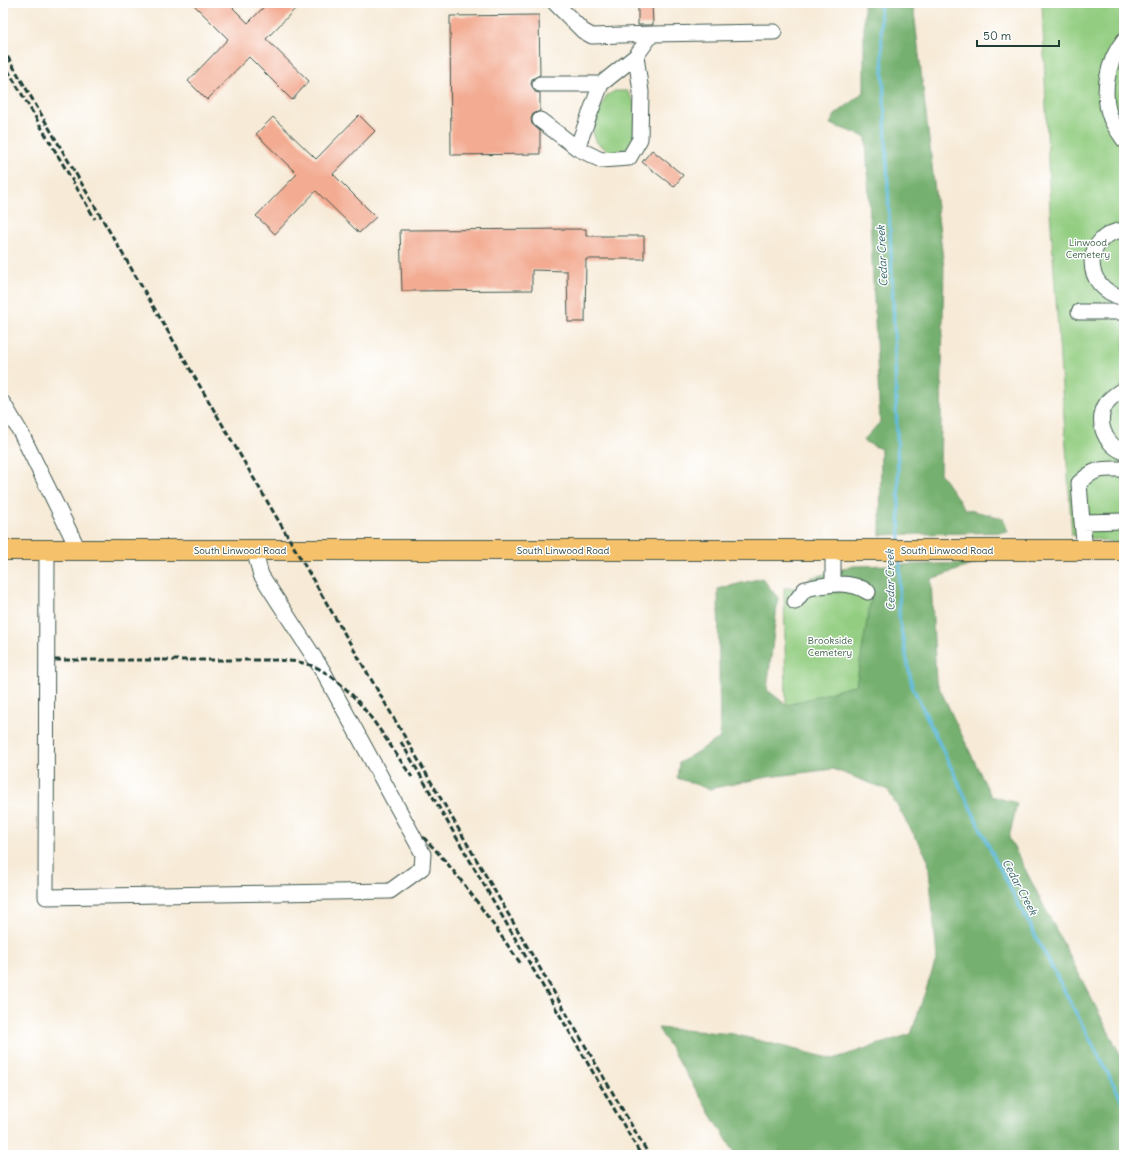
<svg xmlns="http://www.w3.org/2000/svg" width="1127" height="1158" font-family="Delius,sans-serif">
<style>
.green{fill:#93cd81;stroke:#59855a}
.forest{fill:#76b06f;stroke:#4a7652}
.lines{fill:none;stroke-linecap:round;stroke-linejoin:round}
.stream{stroke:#5bb9d9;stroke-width:3.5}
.building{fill:#f3ab92}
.minor-casing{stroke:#3f574d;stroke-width:17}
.major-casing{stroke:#3f574d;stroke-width:22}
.minor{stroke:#fff;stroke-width:15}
.major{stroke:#f5c16b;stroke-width:20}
.rail{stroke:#1f3d34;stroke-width:3;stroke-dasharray:6 3;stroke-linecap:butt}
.labels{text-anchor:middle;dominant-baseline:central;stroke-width:3;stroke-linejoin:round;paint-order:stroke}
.park-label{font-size:10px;fill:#3c6147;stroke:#fff}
.street-label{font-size:10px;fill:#1f3d34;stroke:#fff}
.water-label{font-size:11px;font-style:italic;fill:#316266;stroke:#fff}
</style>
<rect width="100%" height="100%" fill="#fff"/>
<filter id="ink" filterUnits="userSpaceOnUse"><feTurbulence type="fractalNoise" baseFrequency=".025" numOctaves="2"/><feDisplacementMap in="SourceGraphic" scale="8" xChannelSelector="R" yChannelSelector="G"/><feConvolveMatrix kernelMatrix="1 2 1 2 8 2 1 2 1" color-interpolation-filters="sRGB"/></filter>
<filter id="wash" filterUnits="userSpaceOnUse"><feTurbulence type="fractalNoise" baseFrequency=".012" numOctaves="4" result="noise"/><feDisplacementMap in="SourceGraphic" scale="16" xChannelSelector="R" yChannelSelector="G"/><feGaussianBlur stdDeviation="0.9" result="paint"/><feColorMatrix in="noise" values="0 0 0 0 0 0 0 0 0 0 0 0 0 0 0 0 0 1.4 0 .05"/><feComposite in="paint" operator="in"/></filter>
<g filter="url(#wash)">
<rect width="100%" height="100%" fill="#f7ebd8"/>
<path class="green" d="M1042,3h82v541l-52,-9 -22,-324z
M615,91h12l8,12v33l-8,13 -17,3 -13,-9 -4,-10 3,-13 10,-24z
M873,586l2,118 -89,1 -2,-117z"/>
<path class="forest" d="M864,3h49l31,265 -4,205 25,36 38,9 5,14 -128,3 1,-86 -18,-8 17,-19 -14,-285 -36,-13 5,-9 29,-23z
M978,563l-47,16 5,102 55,115 26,7 -8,35 115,224v93h-388l-78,-127 75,6 100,25 78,-25 26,-77 -9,-98 -40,-69 -55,-21 -65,8 -59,12 -32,-11 2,-15 41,-25 -2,-149 44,-11 16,20 -11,92 20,15 69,-20 17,-98 -56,8 -7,-17 44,-12z"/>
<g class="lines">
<path class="stream" d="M880,3l14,321 6,219
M900,555l-1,63 13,68 84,175 128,243"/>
</g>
<g id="blocks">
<path class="building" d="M192,3h36l20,20 20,-20h33l-35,36 43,42 -17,19 -43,-43 -42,43 -19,-19 40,-42z
M638,3h14l1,22h-15z
M539,15l1,60 -8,4 -1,5 4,8 5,1v18l-7,3 -2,5 1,5 8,7v23l-89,1 -1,-139z
M359,115l16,16 -42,43 43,43 -17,16 -43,-42 -41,43 -19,-18 41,-42 -41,-40 17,-17 43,42z
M652,150l31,25 -9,12 -32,-25z
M586,229v7h58v23h-58l-1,63h-17l-1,-51 -35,-1v20l-130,1 -2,-61z"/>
</g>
</g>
<g filter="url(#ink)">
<use href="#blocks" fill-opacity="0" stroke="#3f574d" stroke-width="1"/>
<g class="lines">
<g class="minor-casing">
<path id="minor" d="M555,3l28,28 9,5 60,-2
M1124,40c-17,21 -23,54 -13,79 3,7 9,15 13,21
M636,56l5,36 -1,47 -11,19 -28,2 -24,-12 24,-64 35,-28 16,-22 122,-2
M540,84h61
M540,120l37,28
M1124,230c-41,4 -44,58 0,68
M1079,312h45
M1124,389c-5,3 -11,7 -15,11 -15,18 -6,44 15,52
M3,403l18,30 57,116
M1082,522l-3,-39c17,-16 22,-14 45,-14
M47,549l-1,348 344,-6 32,-23 1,-14 -100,-183 -62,-96 -7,-25
M833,550v34
M1085,550l-3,-28 42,-1
M795,602l10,-13c21,-4 43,-10 63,3"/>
</g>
<g class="major-casing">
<path id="major" d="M3,550h1121"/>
</g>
<use href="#minor" class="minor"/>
<use href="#major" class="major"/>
<path class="rail" d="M3,49l646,1106
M3,62l92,157
M55,660h222c15,1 31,2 44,10 39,22 65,71 91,107
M401,742l240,413
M423,837c38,38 67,84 98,127"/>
</g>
</g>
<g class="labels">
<g class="park-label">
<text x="1088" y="242">Linwood<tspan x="1088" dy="12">Cemetery</tspan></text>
<text x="830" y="640">Brookside<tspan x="830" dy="12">Cemetery</tspan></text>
</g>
<g class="street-label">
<text x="240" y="550">South Linwood Road</text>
<text x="563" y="550">South Linwood Road</text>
<text x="947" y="550">South Linwood Road</text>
</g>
<g class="water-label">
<text transform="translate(882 256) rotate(-93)">Cedar Creek</text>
<text transform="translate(890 580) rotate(-91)">Cedar Creek</text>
<text transform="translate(1020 887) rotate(62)">Cedar Creek</text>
</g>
</g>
<rect width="1127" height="1158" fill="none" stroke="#fff" stroke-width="16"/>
<path d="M977 40v6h82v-6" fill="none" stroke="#1f3d34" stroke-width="2"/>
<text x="983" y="40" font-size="12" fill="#1f3d34" stroke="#ffffff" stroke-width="3" paint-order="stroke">50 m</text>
</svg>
